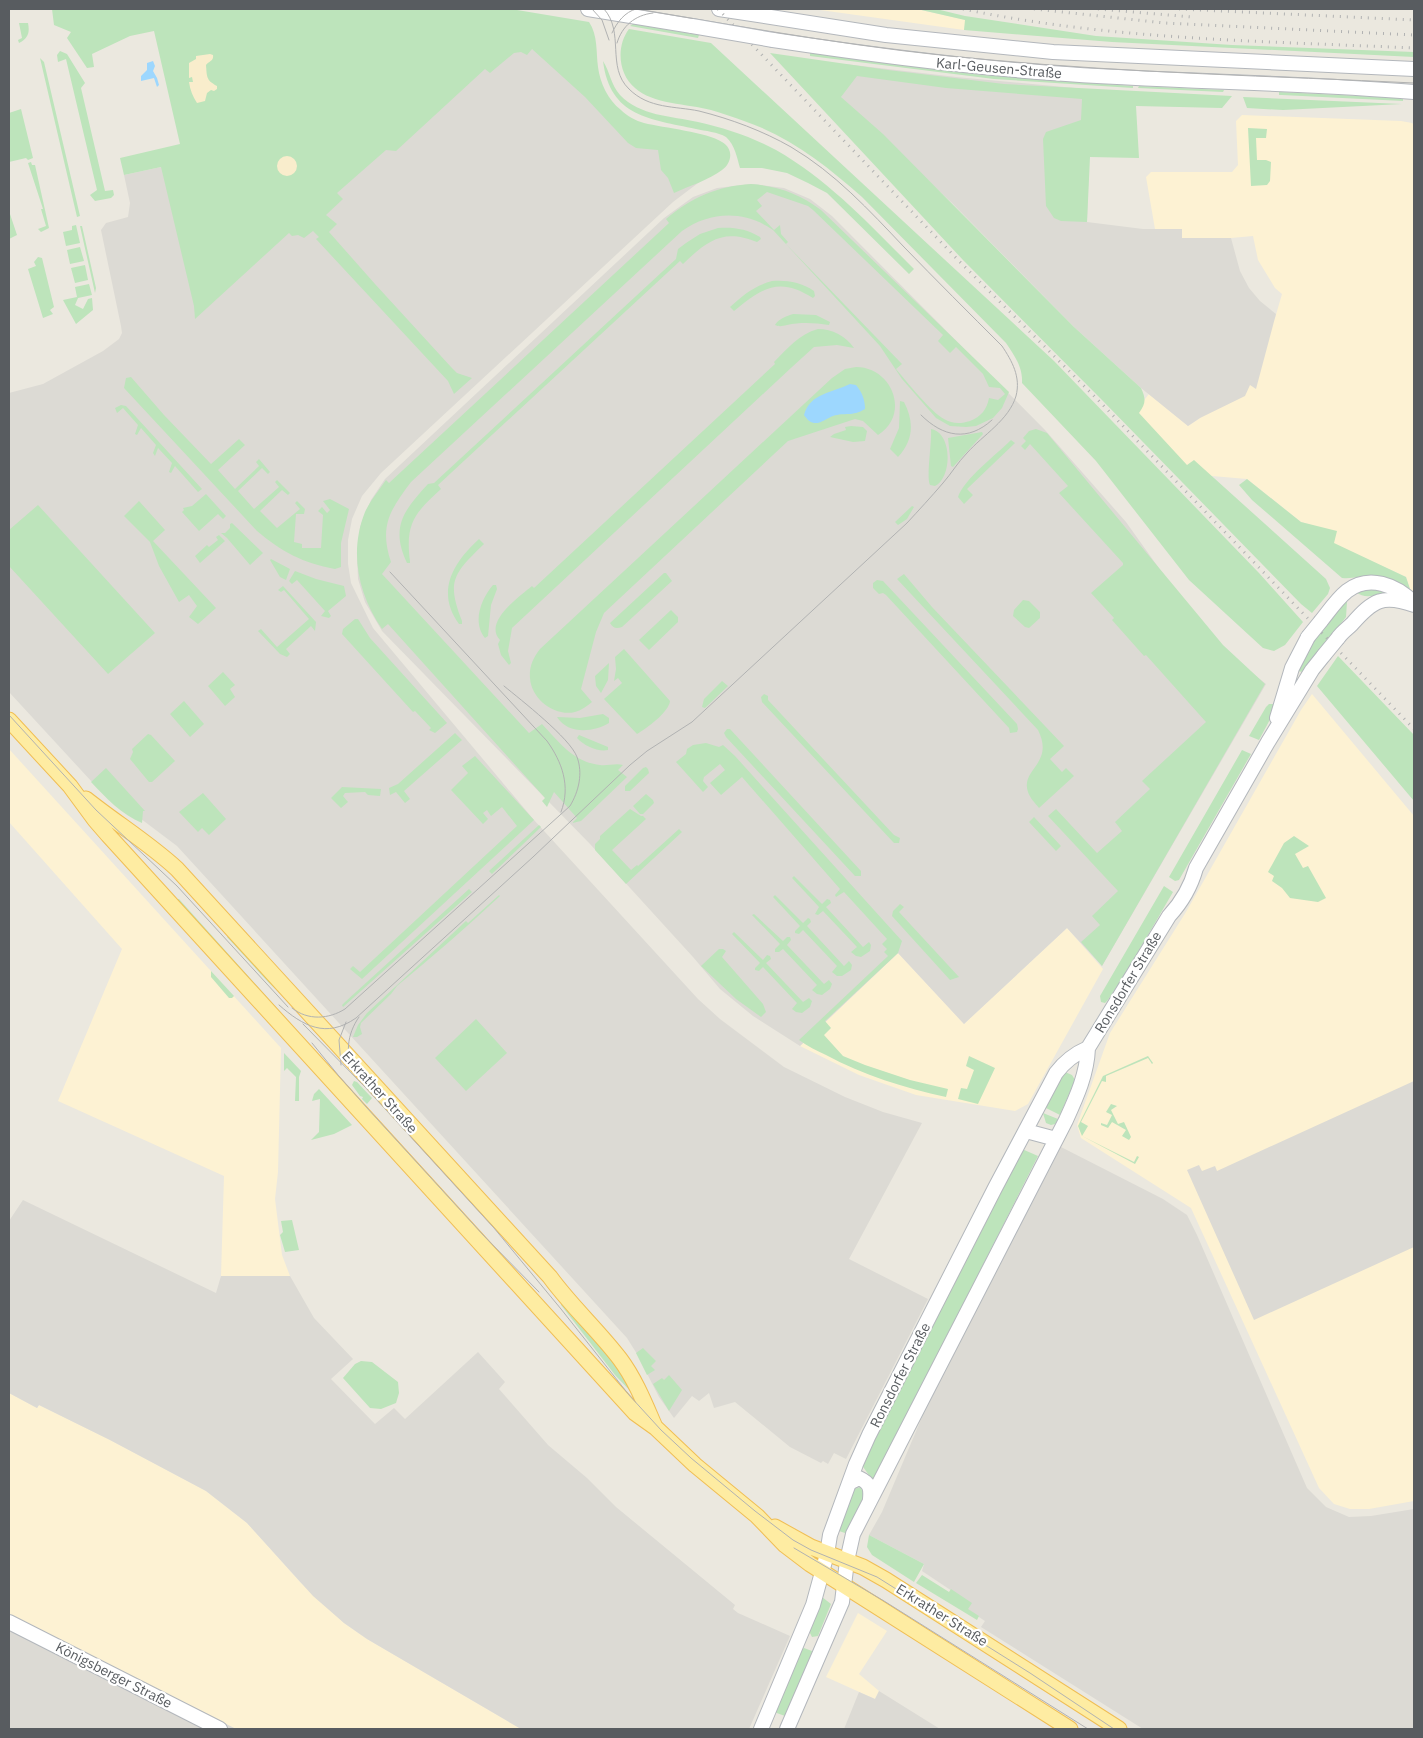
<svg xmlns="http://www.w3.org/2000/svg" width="1423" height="1738" font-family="'IBM Plex Sans',sans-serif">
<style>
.commercial{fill:#fdf2d3}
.industrial{fill:#dcdad4}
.green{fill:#bde4bb;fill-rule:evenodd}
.sand{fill:#f9edcc}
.water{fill:#9dd7fe}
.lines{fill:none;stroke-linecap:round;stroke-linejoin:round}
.secondary-casing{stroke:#b3b7bc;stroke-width:16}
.primary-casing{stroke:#f0be54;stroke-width:17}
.secondary{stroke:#fff;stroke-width:14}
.primary{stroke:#feeca2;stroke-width:15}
.tram{stroke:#b1b2b2;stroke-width:1}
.rail{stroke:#b1b2b2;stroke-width:3;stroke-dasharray:1 6;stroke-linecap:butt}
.secondary-bridge-casing{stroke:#b3b7bc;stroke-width:16;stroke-linecap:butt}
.secondary-bridge{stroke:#fff;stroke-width:14}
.labels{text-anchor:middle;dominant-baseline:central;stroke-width:4.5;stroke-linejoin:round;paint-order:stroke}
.street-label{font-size:14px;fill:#585c60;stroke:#fff}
</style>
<rect width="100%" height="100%" fill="#ebe8df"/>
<path class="commercial" d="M813,9h104l49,11 -2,10z
M1242,115l159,6 11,2 2,2v467l-4,-3 -4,-12 -74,-34 -14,-16 -17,-5 -54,-43 -35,-3 -10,10 -68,-73 15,-19 39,32 12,-8 75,-100 7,-24 -7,-6 -17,-28 -5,-24 -22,2h-49v-9h-27l-9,-52 5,-5h81l6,-7 -2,-44z
M1312,694l102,122v685l-45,8h-19l-16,-5 -15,-16 -128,-280 -110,-70 -4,-13 33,-92 76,-121 115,-202z
M9,749l272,299 -3,124 -3,27 7,56 8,21h-69l3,-100 -166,-75 64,-152 -113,-127z
M1067,928l36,41 -75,135 -13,7 -99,-16 -57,-20 -59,-29 98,-93 66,71z
M9,1393l28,15 2,-3 71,35 96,51 41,32 54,60 43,40 23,16 154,90h-285l-227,-114z
M858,1613l29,18 -28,43 20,17 -4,8 -49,-22z"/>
<path class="industrial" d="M527,47l56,22 14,26 105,85 -29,22 -292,271 -19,23 -10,23 -4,21v24l3,19 22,45 161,192 164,179 22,20 64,48 61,30 38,15 39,11 -73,136 79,40 -82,160 -12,-6 -6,11 -5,-3 -2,2 -31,-16 -55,-45 -21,6 -5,-15 -10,8 -7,-5 -18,22 -15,-21 -22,-43 -10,-16 -450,-492 -85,-64 -83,-90v-299l34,-9 60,-33 16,-12 3,-6 -1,-7 -20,-96 5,-7 22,-6 2,-14 -6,-28 37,-8 265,-81z
M845,64l111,13 119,11 8,10 6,59 -2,65 56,7h39v9h49l9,33 9,17 11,13 16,13 -20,75 -6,-4 -5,11 -45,22 -12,8 -47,-38 -67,-61 -121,-123 -112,-106z
M752,184l32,4 26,11 22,17 213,214 81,92 55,77 40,49 45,36 -164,282 -35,-38 -103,96 -66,-71 -98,93 -47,-30 -33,-27 -27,-32 -103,-113 -208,-213 -17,-29 -7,-23 -1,-24 3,-28 11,-27 14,-21 279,-261 29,-21 24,-9z
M1414,1081v166l-160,73 -67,-150 12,-5 3,6 13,-5 2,5z
M1061,1147l102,52 24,16 10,20 110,253 19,19 23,10 22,-1 43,-7v220h-271l-162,-102 4,-6 -18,-12 3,-6 -48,-32 2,-7 -55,-29 13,-23 59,-140z
M23,1200l193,93 5,-17h69l24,42 39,41 -22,20 44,45 19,-16 11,11 73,-67 27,30 -6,7 49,56 39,33 29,29 119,98 -2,4 5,4 52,23 -41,93h-228l-154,-90 -23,-16 -31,-27 -66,-73 -41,-32 -96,-51 -71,-35 -2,3 -28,-15v-172z
M9,1615l227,114h-227z
M879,1691l61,38h-96l15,-37 16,7z"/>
<path class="green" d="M52,9h459l78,13c9,13 7,30 9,45 2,16 10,33 23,43 6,6 15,11 23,13 20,5 63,9 78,19 12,7 10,21 0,28 -13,10 -33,16 -48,23l-6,-15 -7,-8 -3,-20 -22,-2 -8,-5 -43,-46 -53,-48 -5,6 -6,-3 -7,1 -24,20 -5,-4 -89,82 -10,-1 -49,43 6,6 -17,16 11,9 -8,8 46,52 76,83 6,6 15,5 -18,16 -6,-13 -132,-142 3,-2 -6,-6 -9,7 -6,-3 -6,1 -3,-3 -94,86 -1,-13 -33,-139 -37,8 -4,-17 60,-14 -26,-113 -24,5 -38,18 2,13 -7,1 -20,-30 4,-6 -17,-7z
M917,9h19l29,7 131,20 136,9 182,7v5l-302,-15 -148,-12 1,-10z
M19,23h9c2,10 0,15 -9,20l-1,-3 4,-2z
M633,24l66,11 -1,3 -68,-12z
M629,29l82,14 343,318 205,212 44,49 -18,23 -11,6 -11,-3 -74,-68 -93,-119 -74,-78c1,-16 -8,-28 -16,-40l-144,-146c-36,-32 -73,-61 -118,-76 -11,-4 -22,-8 -33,-11 -23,-6 -59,-6 -76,-22 -17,-14 -19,-42 -6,-59z
M60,51l7,3 18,29 -4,5 24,103 8,-1 1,5 -3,3 -16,3 -5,-6 7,-5 -31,-131 -8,3 -1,-7z
M770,53l118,17 116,14 228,12 -10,12 -86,-2 3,52 -49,-1 -3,65 -26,-1 -7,-3 -8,-12 -3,-67 3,-7 35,-12 1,-21 -136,-11 -89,-12 -16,21 42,37 191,193 67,61c5,11 5,15 -2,25l48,52 7,-5 132,119 4,9 -2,6 -16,19 -11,-9 -199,-204 -139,-140z
M810,53l172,22 151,11v2l-139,-9 -184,-23z
M40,58l4,4 36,154 -3,1z
M603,61c7,11 8,24 17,34 20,21 51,21 78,27 27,6 54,15 78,28 54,31 95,76 138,119l-5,5 -82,-81 -19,-10 -21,-10 -25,-5h-22c-3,-10 -5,-23 -14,-31 -8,-5 -21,-6 -30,-8 -46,-10 -86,-12 -93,-68z
M1139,86l85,4 -1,2 -85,-4z
M1279,92l124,6v3l-121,-6h-3z
M1243,97l159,7 -119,6 -36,-2z
M21,109l12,49 -5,2 -2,-2 -17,4v-49z
M1248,128l19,1 -1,9h-10l1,22h9l5,2 -1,19 -3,4 -16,1z
M31,162l1,3h3l14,63 -8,4 -3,-3 8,-3 -5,-17h2l-15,-46z
M751,184c27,2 49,10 70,26l188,182 -7,16 -9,10 -17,8 -10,1 -16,-1 -14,-8 -34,-39 -22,-33 -107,-116c-28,-20 -63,-19 -91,1l-271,251c-21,28 -32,44 -20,80l-9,12 147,159 13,-9c17,18 31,38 58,41 7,1 16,-2 23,0l-5,5 9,7 -46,44 -9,2 5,-5 -23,-26 -7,15 -5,-6 3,-3 -157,-174 -6,5c-24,-35 -33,-77 -17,-117 5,-11 14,-22 21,-32l3,3 280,-260 -3,-4c26,-22 52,-33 85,-35zM767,192l41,14 5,4 130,125 -5,6 12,12 6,-6 27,27 6,13 11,1 5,6 -7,6 -9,-2c-2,11 -8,19 -19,23 -9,3 -18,3 -26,-2 -12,-6 -38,-38 -48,-50l6,-5 -116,-120 2,-2 -7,-8 -1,-9 -6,5 -18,-19 6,-5 -5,-6z
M9,211l8,24 -8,4z
M76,225l4,18 -14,3 -3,-14 9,-2v-4z
M80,226h2l14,62 -1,5z
M718,228c16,-1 29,1 42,9l1,2 -4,3c-34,-14 -50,-1 -74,22l-3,-3 -242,224 3,4c-26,24 -36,34 -31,72v2h-3c-17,-36 -3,-53 21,-79l6,-1 242,-224 2,-10 8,-6 14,-9z
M80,247l4,14 -14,3 -3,-14z
M38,257l4,1 12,49 -4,3 3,4 -10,4 -15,-49 8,-3 -2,-4z
M85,265l3,15 -13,3 -4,-15z
M772,281c15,-1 29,1 42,10l1,5 -2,2c-34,-22 -51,-10 -79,13l-4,-4c13,-12 24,-21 42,-26z
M89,284l3,11 -14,3 -3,7 8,4 5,-10 4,-1 1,12 -17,14 -13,-24 14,-3 -2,-10z
M793,314l23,1 14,7 -1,3c-14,-2 -28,-3 -42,0 -5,1 -7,2 -12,0 3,-6 12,-9 18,-11z
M818,329c14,0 28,7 36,19l-17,-3 -23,2 -22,20 -280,261 -4,23 3,12 -2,2 -8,-10 -3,-11 2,-4c-17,-18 19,-43 32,-54l2,2 241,-224 -1,-2c13,-13 25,-28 44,-33z
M856,367c36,0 55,47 22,68l-15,-14 -8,-2 -67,22 -184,172 -8,19 -15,57 11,13c-5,4 -10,8 -17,10 -20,5 -44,-13 -45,-34 -1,-11 3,-20 10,-29l292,-271 13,-9z
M131,377l33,38 47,49 28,-25 6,6 -27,25 17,19 24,-23 -3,-4 3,-3 11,13 -2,2 -6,-6 -24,23 16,18 25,-22 -4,-5 2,-2 13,13 -2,2 -6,-5 -22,21 17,17 23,-19 -5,-6 2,-2 8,8 -1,5h-8l-2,28 8,2v4h19l2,-33 -5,-4 4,-4 5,6 3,-3 -7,-9 7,-2 19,10 -8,34v24l-6,2c-32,-6 -53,-17 -78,-38l-133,-143 2,-10z
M900,401l4,1c10,19 10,38 -6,55l-8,-8 9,-21z
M121,405l5,1 76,83 -4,3 -23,-26 -4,7 -2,-1 3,-9 -14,-15 -3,8 -2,-3 3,-8 -15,-17 -4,7 -2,-1 3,-9 -15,-17 -6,5 -2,-5z
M851,426l12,1 4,4 -2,10 -12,1 -23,-5 4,-3 12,-4 -1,-3z
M931,429c22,4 21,49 4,57l-5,-1c-4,-7 2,-43 1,-56z
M1036,429l11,4 176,212 42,39 -163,282 -21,-24 19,-17 -8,-9 26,-25 -70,-75 8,-7 41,44 25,-22 -7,-9 35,-33 -8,-8 64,-59 -60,-67 -2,1 -32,-36 2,-2 -23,-25 32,-28v-2l-64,-70 9,-7 -38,-42 -5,6 -4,-4 5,-5 -3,-3 6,-7z
M982,432l1,2 -30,33 -2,-1 -3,-28z
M1011,440l4,3 -48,46 6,6 -9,9 -6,-7c6,-18 39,-43 53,-57z
M1247,479l54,43 36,9 -3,12 72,34 4,12c-13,-6 -27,-14 -41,-13 -10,0 -16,3 -27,2l-90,-78 -13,-15z
M206,494l20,22 -3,3 -5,-5 -19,17 -17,-19 2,-2 -1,-2 9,-2z
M139,501l26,29 -12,11 63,67 -18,16 -9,-7 8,-11 -8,-11 -10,7 -20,-36 -9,-24 -26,-26z
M38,505l117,128 -47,41 -99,-108v-36z
M912,506l2,1 -7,12 -9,6 -3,-3z
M232,523l31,30 -13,12 -23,-27 -6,-5h4l5,-5v-4z
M219,535l6,6 -25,22 -5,-7 12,-11 2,2 9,-7 -2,-3z
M479,539l5,5c-30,29 -38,37 -22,77v3h-3c-24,-33 -5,-62 20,-85z
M271,559l19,10 -4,11 -6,-3 -10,-17z
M295,571l21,8 28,7 2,10 -18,15 3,5 -2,2 -8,-2 4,-5 -28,-31 -5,4 -3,-3z
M664,573h2l6,8 -50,46c-6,2 -9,1 -12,-4z
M904,574l28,33 132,139 -14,13 12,13 4,-4 8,8 -35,32c-4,-5 -9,-10 -11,-16 -8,-23 27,-28 10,-62l-141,-151z
M877,580l6,1 134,143 1,5 -1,3 -7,1 -1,-5 -123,-133 -3,-2 -4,1 -6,-6v-5z
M493,585h3l1,4 -6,16 -3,31 -3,2c-13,-16 -4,-39 8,-53z
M283,586l33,36 -1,9 -4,-5 -25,23 4,5 -3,3 -7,-3 -22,-23 3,-2 16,18 32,-28 -25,-29 -3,2 -3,-2z
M1373,587l18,5c-13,1 -24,9 -35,0z
M1023,600l6,1 11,11v6l-11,10 -4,-1 -12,-11 1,-6z
M1346,601l1,1 -1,15 -43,55 -6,-1 8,-20z
M671,610l7,7v5l-29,28 -10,-10z
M355,619h3l12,19 77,85 -12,10 -6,-3 2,-2 -16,-17 -2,1 -71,-78 1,-5z
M624,649l46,52c-1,11 -24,28 -33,33l-33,-35 18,-16 -4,-5 -4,3 2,-12 -1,-12z
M1338,656l76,79v66l-97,-115z
M609,663l-1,17 -7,13 -5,-7 -1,-10z
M223,672l12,13 -5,4 5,8 -10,9 -17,-20z
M722,681l6,5 -23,22 -3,-1 2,-8z
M764,694l4,2v4l126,135 6,3 -1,5h-5l-132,-141 -1,-5z
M184,701l20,23 -14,13 -20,-23z
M1269,704h7l-2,8 -15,28 -10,-4 17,-29z
M603,714l6,4v5c-15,9 -41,12 -52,-6l23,1z
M727,729h3l131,142v5h-6l-129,-139 -2,-4z
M455,733l7,7 -58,51 6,8 -5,4 -9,-11 -6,3 -1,-7 9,-4z
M148,734l3,1 24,26 -23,21h-3l-19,-23 3,-7 -1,-3z
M579,735l29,12v3c-10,2 -24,-4 -31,-12z
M706,743l13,4 4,-2 12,11 167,185 -4,12 -73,68 6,7 -7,7 19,21 22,9 45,15 38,9 -2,8c-41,-9 -83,-22 -120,-42 -9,-4 -19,-9 -27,-15l89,-84 -4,-4 3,-3 -5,-5 5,-5 -43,-47 -8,5 -1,-2 5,-6 -98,-112 -21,18 -11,-12 15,-13 -5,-6 -16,13 -1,4 5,6 -5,5 -27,-30 10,-8 1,-5 6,-4z
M1242,750l9,4 -72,126 -4,1 -6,-4z
M475,756l59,64 -172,159 -12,-10 3,-3 7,6 157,-146 -15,-19 -11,9 -4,-6 -4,3 5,6 -5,5 -32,-34 17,-17 -6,-7z
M646,767l2,2 1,4 -19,18h-5v-5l18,-18z
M106,768l39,43h-2l-1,12c-20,-8 -37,-26 -51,-41z
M342,787l39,2 -1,7 -12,-1 -3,-3 -20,1 -2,3 5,6 -7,6 -10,-10z
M203,793l23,26 -17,16 -7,-7 -4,4 -19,-20z
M646,794l7,6 1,3 -11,11h-3l-7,-8z
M630,809l11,7h2l3,3 -34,31 19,20 6,-5 1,1 41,-37 3,3 -56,52 -31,-34v-6l5,-5v-3z
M1034,817l27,29 -5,5 -27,-29z
M539,825l2,2 -47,45 -2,2 -3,-3z
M1294,836l15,10 -14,8 8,14 5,-2 18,32 -8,4 -28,-4 -8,-10 -10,-7 2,-5 -6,-4 16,-29z
M794,876l28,28 5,-5 3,1 1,3 -5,4 37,40 6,-5 2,3 -1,6 -9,6 -5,-1 -5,-4 6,-5 -34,-36 -5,4 -3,-1 4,-7 -27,-29z
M1164,886l9,6 -53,91 -13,18 -2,2 -4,-1 -1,-6z
M469,889l3,3 -129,115 -1,-2 3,-3z
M499,895l1,1c-33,31 -68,61 -103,90l-6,8 -30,29 -1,4 2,7 -5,3h-4l5,-12 9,-12 99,-92 2,2z
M775,895l28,28 5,-5 2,1 1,3 -4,4 37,40 5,-5 3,4 -1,5 -9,6h-5l-5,-4 5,-6 -34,-36 -4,4 -4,-1v-2l5,-5 -27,-29z
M176,899h3l140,156z
M900,904l4,3 -5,5 60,65 -9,3 -58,-64 1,-5z
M754,914l29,27 4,-4h3l1,3 -4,5 37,39 5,-4 3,4 -2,5 -8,6 -5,-1 -5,-4 5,-5 -34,-36 -4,3h-4v-3l5,-5 -28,-29z
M734,932l29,28 4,-5 3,1 1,3 -5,4 37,39 6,-4 3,3 -2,6 -8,6 -6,-1 -4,-3 5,-6 -34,-36 -4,4 -4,-1v-2l5,-5 -28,-29z
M228,936l6,3 57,65 -23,-22 -41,-45z
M719,949h4l3,2 -4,6 41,47 3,8 -5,5 -25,-18 -35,-33z
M211,971l23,25 -2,2h-3l-18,-21z
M476,1019l31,34 -41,38 -31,-33z
M284,1053l17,18 -2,6v24h-4l1,-24 -9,-9 -3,3z
M969,1056l26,12 -17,36 -20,-5 3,-11 6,1 7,-19 -8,-4z
M1148,1056l5,7 -1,1 -4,-6 -42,18v6l-4,-1 -21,41 7,4 -6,10 52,26 3,-6 2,1 -4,7 -53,-28 -4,-10 25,-50z
M1065,1072l7,3 3,5 -15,35 -16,-8 16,-33z
M354,1081l3,1 15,16 -5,6 -5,-5 1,-2 -3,-1 -8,-11z
M319,1089l33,36 -18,9 -23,6 8,-8 1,-33 -8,2 2,-7z
M1111,1104l6,2 -6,4 7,14 6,-2 7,15 -2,3 -7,-4 4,-6 -14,-8 -4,6 -7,-3v-2l6,2 5,-10 -6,-3z
M1043,1113l15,6 -3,5 -4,1 -5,-2z
M1022,1149l16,7 -163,323 -4,-1 -10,-14z
M292,1220l7,30 -14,2 -5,-17 3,-3 -2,-11z
M561,1303l55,60 17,31 -18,-19 -54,-70z
M643,1348l13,13 -5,5 4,4 -8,5 -11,-22z
M361,1361l11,1 26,20 1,11 -3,10 -15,6 -11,-1 -27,-30 12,-14z
M669,1375l13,15 -13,21 -16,-27 9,-6 2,2z
M860,1487l5,7 -17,40 -9,-3 13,-41z
M869,1535l55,29 -10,18 -42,-27 -5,-8z
M922,1575l27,17 2,-3 21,14 -4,6 11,7 -2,4 -61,-37z
M822,1597l9,7 -13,32 -6,1 -3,-6z
M804,1648l8,3v2l-25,61 -2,2 -11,-4 28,-63z"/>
<path class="sand" d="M210,54l3,1c1,6 -4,6 -7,10 1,12 0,15 11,21v3l-3,2 -3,-1 -4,3 -2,8 -8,2c-4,-6 -7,-13 -8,-21h4l-1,-5 -3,1v-15l7,-4v-3z
M277 166a10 10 0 1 1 20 0a10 10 0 1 1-20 0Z"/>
<path class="water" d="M153,61l2,5 -2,5 4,7 2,7 -2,2 -3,-9 -13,3v-5l6,-6v-7z
M850,384l6,1c6,7 9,15 9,24 -13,8 -20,3 -32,7 -6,2 -12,8 -19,7 -5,-1 -7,-4 -10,-8 6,-22 28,-22 46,-31z"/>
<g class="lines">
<g class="secondary-casing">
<path id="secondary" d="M588,9l104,17
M719,9l167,26 167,17 361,17
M773,40c93,14 185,26 278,33 121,9 243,9 363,19
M1321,621c8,-10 16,-22 26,-30 22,-17 49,-6 67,12
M1338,638c4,-6 9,-9 14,-14 21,-24 31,-30 62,-19
M1277,718l15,-50 16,-31
M1026,1131l30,8
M849,1483l10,-5c11,5 12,10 11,21
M9,1622l211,107
M761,1729l52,-124 14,-51 3,-19 26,-71 13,-29 126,-247 61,-115c9,-12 18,-19 32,-25
M787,1729l55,-127 5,-41 6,-27 213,-414c11,-24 21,-46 22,-72l81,-132c13,-14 22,-30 27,-48l72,-126 44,-72 12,-15"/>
</g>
<g class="primary-casing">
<path id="primary" d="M9,720l61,66 25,34 13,15 527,578 21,15 39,37 62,51 28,29 25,19 260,165
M86,799c30,24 63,44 91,70l373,408c21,29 48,53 70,82 15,20 25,45 35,68
M775,1527l36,20 52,20 23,13 233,149"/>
</g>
<use href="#secondary" class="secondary"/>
<use href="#primary" class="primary"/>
<path class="tram" d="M592,9l10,11 7,20
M637,9c118,20 235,41 354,51 141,13 282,16 423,23
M612,33c5,-11 13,-21 24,-24
M617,43c5,-17 18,-28 36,-30
M921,415c22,22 47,27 71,5
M390,572l157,169c15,21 24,45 14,71
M9,715l87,95 81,76 111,121
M279,1005c24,21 47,34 77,13l177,-161 97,-92 17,-14 45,-29 215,-199c12,-13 24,-26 36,-40 8,-9 15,-21 24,-30 16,-18 42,-33 49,-57 5,-19 -4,-35 -14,-50 -33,-33 -66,-66 -98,-99 -35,-37 -69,-74 -113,-100 -28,-16 -60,-28 -92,-36 -24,-5 -50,-2 -70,-22 -23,-22 -4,-57 -25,-80
M292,1008c16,13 37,11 53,1l225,-203c9,-15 13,-33 7,-49 -7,-19 -56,-57 -73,-71
M303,1024l63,64 128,140 67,81 68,86 32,35 30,28 64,53 38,29 18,10 66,27 153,96 84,56
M312,1043l26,32 29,33 117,128 55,56
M341,1065l-2,-25 7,-18
M356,1073c-12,-17 -9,-39 3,-56
M794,1548l90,53 204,128"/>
<path class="rail" d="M718,9l241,252 141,141 314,327
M963,9c148,31 300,32 451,39
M1034,9l130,14 250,12
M1098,9l94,8
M1179,9l235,11"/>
<g class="secondary-bridge-casing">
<path id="secondary-bridge" d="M692,26l81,14
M1308,637l13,-16
M1324,655l14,-17"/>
</g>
<use href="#secondary-bridge" class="secondary-bridge"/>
</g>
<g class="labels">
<g class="street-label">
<text transform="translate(999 68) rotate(5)">Karl-Geusen-Straße</text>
<text transform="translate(1128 982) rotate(-59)">Ronsdorfer Straße</text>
<text transform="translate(380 1092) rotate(48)">Erkrather Straße</text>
<text transform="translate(900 1375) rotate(-63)">Ronsdorfer Straße</text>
<text transform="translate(942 1615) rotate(32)">Erkrather Straße</text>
<text transform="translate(114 1675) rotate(27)">Königsberger Straße</text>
</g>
</g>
<rect width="1423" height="1738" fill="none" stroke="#585c60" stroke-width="20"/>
</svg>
